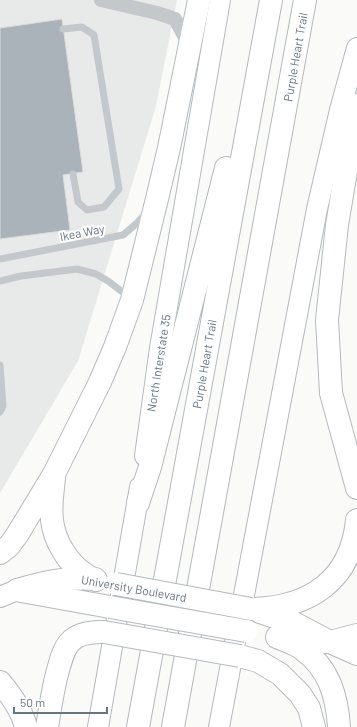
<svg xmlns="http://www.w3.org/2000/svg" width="357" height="727" font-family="Barlow,sans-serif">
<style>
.built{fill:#e8e9e9}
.building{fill:#aab3b9;stroke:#dcdcda}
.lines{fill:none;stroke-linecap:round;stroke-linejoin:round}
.secondary-casing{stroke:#b3babf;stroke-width:22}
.primary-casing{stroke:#b5babe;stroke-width:24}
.highway-casing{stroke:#b4b9bd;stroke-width:24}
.lane{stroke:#c3c8cc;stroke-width:7}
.street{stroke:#c3c8cc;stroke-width:14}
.secondary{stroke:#fff;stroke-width:20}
.primary{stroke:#fff;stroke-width:22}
.highway{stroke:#fff;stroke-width:22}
.primary-bridge-casing{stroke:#b5babe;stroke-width:24;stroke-linecap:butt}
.primary-bridge{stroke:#fff;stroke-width:22}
.labels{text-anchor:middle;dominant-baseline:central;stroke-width:4;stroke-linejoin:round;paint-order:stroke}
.street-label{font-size:12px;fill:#657683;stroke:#fff}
</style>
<rect width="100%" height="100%" fill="#fafaf8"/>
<path class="built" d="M0,0h177l-21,106 -78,255 -78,132z"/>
<path class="building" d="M62,19l21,153 -20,3 7,55 -70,9v-211z"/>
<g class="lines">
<g class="secondary-casing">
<path id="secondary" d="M145,456l15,-108 60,-348
M0,597l17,-7
M98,727l42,-240
M219,727l98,-518 23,-99 17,-62"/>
</g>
<g class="primary-casing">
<path id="primary" d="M357,105l-20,120 -10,95 4,73 26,95
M54,477c-1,14 -4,29 -2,43 2,20 16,44 33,54 3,3 7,4 11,6
M0,553l9,-7 8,-11 37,-61 46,-92 15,-35 17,-47 24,-97 13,-55 30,-148
M17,590c27,-8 50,-13 78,-11
M21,591l89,16
M251,609c58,-1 100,-28 106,-89
M260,612l34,11 36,19 27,12
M277,637c8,4 18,6 25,12 27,19 35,47 37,78
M323,642h7l27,-7
M243,657l15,4 22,13 20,20 9,14 5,19
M0,682c11,13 22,28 26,45
M47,727c3,-17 5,-33 9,-49 8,-31 11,-47 48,-46"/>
</g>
<g class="highway-casing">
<path id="highway" d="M138,503l12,-36 76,-299
M138,727l133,-727
M173,727l132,-727"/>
</g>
<path class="lane" d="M63,29l19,-2 12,8 25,154 -15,18 -17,3 -9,-8 -5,-28
M0,259l123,-24 13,-11 10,-11
M0,281l21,-5 56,-7 19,5 12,7 21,16
M0,365l3,41 -3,6"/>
<path class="street" d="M101,0l56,13 18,6 15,28"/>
<use href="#secondary" class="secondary"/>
<use href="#primary" class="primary"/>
<use href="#highway" class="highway"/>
<g class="primary-bridge-casing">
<path id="primary-bridge" d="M116,584l135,25
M110,607l136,24
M104,632l136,24"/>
</g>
<use href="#primary-bridge" class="primary-bridge"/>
</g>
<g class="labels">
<g class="street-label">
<text transform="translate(295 57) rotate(-80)">Purple Heart Trail</text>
<text transform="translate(82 232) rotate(-11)">Ikea Way</text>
<text transform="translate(158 363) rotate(-81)">North Interstate 35</text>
<text transform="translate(204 364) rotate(-80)">Purple Heart Trail</text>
<text transform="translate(134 588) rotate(10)">University Boulevard</text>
</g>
</g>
<path d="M14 707v6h93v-6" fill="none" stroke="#657683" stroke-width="2"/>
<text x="20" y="707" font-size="12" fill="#657683" stroke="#ffffff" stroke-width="3" paint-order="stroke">50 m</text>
</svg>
